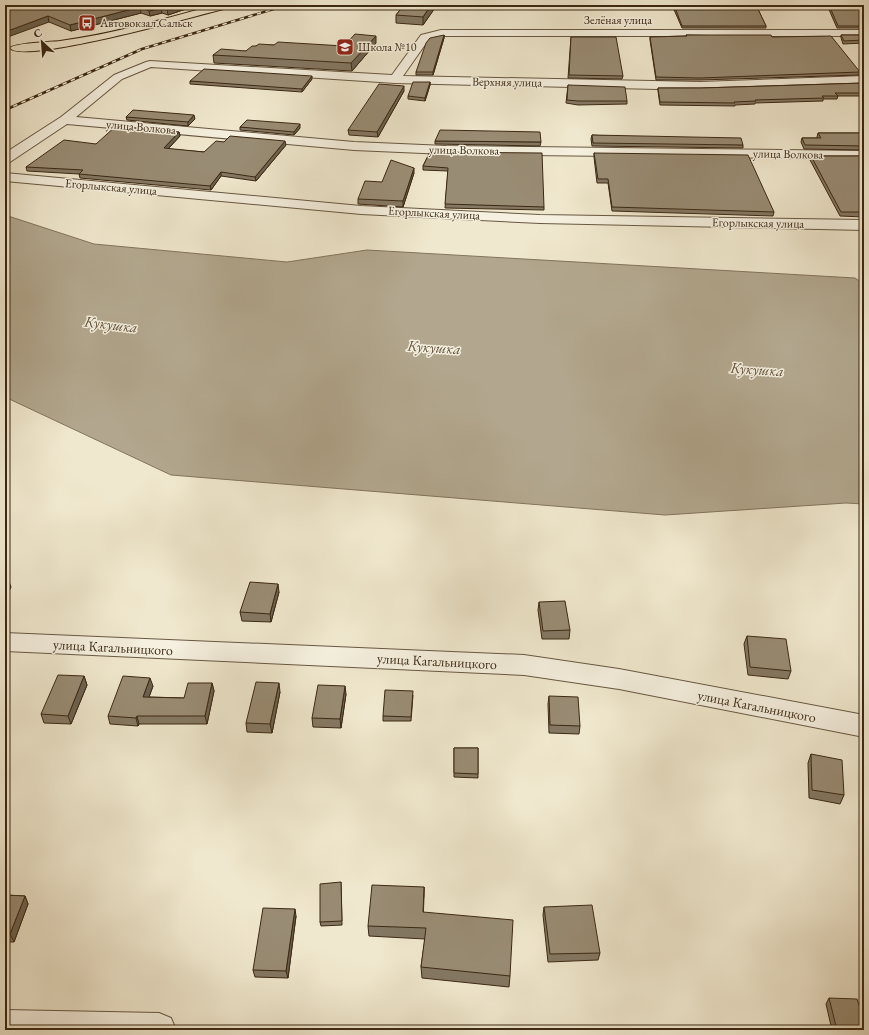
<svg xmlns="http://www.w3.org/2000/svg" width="869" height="1035" font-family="'EB Garamond',serif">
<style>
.water{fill:#b2a78e;stroke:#82745d}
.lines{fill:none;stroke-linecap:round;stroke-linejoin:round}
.minor-casing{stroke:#685842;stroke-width:2}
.primary-casing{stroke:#3b2813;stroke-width:2}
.minor{fill:#f5f0df;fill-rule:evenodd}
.primary{fill:#f0e8ce;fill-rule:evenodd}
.rail-casing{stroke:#3b2813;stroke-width:2.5}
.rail{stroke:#f5f0df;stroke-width:1.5;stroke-dasharray:4.5;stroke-linecap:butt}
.wall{fill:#847864;stroke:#3b2813}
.shaded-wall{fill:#6b6251;stroke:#3b2813}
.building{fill:#998c74;stroke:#3b2813}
.labels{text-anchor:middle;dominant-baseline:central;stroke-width:3;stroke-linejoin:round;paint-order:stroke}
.far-street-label{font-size:12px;fill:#3b2813;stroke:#f5f0df}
.far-poi-label{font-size:12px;fill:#3b2813;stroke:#f5f0df;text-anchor:start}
.street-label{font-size:14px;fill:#3b2813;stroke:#f5f0df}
.water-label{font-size:15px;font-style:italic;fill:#5f4e38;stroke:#f5f0df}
</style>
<rect width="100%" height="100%" fill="#f0e8ce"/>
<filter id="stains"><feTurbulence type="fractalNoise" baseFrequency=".005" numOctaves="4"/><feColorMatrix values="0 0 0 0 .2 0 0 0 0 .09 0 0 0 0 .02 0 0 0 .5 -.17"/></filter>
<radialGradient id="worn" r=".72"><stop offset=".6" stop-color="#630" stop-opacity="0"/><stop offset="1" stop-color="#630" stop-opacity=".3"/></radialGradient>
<path class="water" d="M5,215l89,29 193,18 80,-12 488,28 9,6v220l-18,-1 -181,12 -494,-40 -166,-78z"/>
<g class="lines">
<g class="minor-casing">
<path id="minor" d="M441,30h423v6h-423l-12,3 -26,37 297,6 164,-6v8l-164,6 -305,-7 -244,-16 -29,12 -46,38 278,25 92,4 418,5v8l-418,-5 -92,-4 -287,-26 -57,38 -5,1v-10l56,-36 53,-42 32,-13 4,-1 242,14 29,-40z
M5,173l356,33 179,9 324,5v10l-324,-7 -179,-9 -356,-33z
M5,633l519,22 95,14 245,46v22l-245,-48 -95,-14 -519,-24z
M5,1010l154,3 12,5 5,12h-171z"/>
</g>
<g class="primary-casing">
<path id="primary" d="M215,5h17l-1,2c-28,7 -208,58 -221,41 4,-5 41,-6 50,-7 53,-7 104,-22 155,-36z"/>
</g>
<use href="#minor" class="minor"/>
<use href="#primary" class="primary"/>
<g class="rail-casing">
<path id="rail" d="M5,110l137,-61 145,-44"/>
</g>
<use href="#rail" class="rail"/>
</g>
<path class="wall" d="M60,5h138l-30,10 -6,-2 -12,3 -9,-3 -70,18 -22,-9 -8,-13z
M404,5h33l-14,20 -27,-2v-8z
M672,5h186l6,14v9h-27l-10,-23h-71l10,21v2h-84z
M444,35v3l-11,37h-17v-3z
M686,35l86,2 88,35 -1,3 -159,5h-44l-6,-40v-3l36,-1z
M841,35h23v8l-21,1 -2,-6z
M571,37l52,39 -1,3 -54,-1z
M376,43l-24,28 -138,-8 -1,-8 33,-4 10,-5 18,-1 70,1z
M312,79l-10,13 -112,-8v-3z
M430,82v3l-5,16 -17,-2v-3z
M864,83v13h-26l-1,3h-14v2l-68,2v1l-20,1v1l-75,-1 -2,-14v-3h43z
M568,85l59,16v3l-49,1 -12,-2z
M404,91l-26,46 -29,-2 -1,-5z
M126,117l69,2 -7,7 -61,-6z
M240,127l60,1 -6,7 -54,-5z
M179,132l1,4 -12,13 36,3 20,-10 62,3 -30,36 -35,-5 -10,14 -131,-12 -1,-4 -52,-3 -1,-4 70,-23z
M818,133h46v17l-60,-1 -3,-7 1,-4h15v-1z
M592,135l151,10v3l-151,-2 -1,-7z
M435,141l106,1 -1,4 -105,-2z
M430,152l114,55v3l-99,-2 3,-37 -25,-1v-4z
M594,153l180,59 -1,4 -161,-5 -4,-28h-11l-3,-26z
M811,156h53v61l-24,-1 -30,-56z
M414,173l-11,34 -45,-3v-5l24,-17z
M279,592l-8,30 -29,-1 -2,-9z
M539,602l31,28 -1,9h-27l-4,-29z
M747,636l44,35 -3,8 -40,-4 -4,-31z
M84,676l3,9 -16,39 -27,-1 -3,-9z
M212,683l2,8 -7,33h-68l-1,2 -28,-2 -2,-8 45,-30 -4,11 35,1z
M280,692l-8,41 -25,-1 -1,-9z
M346,694l-5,34 -28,-1 -1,-9z
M413,695l-2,26h-28v-5z
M549,696l31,30 -1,8 -30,-1 -1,-29z
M454,748h24v30l-24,-1z
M811,754l33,41 -4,9 -31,-6 -1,-35z
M341,882l1,43 -21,1 -1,-4z
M424,887l-1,25 87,64 -1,11 -87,-9 -1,-11 4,-28 -56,-3 -1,-10z
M5,895l20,1 3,8 -14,38h-9z
M544,907l56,46 -2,7 -50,2 -5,-47z
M296,916l-8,62 -33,-1 -2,-7z
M829,998l35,32h-32l-6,-26z"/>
<path class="shaded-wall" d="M180,5h18l-30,10 -1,-6z
M431,5h6l-14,20v-8z
M140,7l1,6 -70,18 -1,-6z
M161,8l1,5 -12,3 -1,-5z
M48,16l1,6 -44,16v-6z
M444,35v3l-11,37v-3z
M376,36v7l-24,28 -1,-8z
M312,76v3l-10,13v-3z
M430,82v3l-5,16v-3z
M404,86v5l-26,46 -1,-5z
M194,115l1,4 -7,7v-4z
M300,124v4l-6,7v-3z
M179,132l1,4 -15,16 -1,-4z
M285,141l1,4 -30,36 -1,-4z
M414,168v5l-11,34v-6z
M221,172v4l-10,14 -1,-4z
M8,579l3,8 -6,13v-15z
M278,584l1,8 -8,30 -1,-8z
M84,676l3,9 -16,39 -3,-8z
M150,678l3,8 -7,19 -3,-8z
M212,683l2,8 -7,33 -2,-8z
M279,683l1,9 -8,41 -2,-9z
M345,686l1,8 -5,34 -1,-9z
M137,716l2,8 -1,2 -2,-8z
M424,887v10l-1,25v-10z
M25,896l3,8 -14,38 -4,-8z
M295,909l1,7 -8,62 -2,-7z"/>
<path class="building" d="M5,5h21l15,4 19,-4h120l-13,4 -6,-1 -12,3 -9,-4 -70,18 -22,-9 -43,16z
M404,5h27l-8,12 -27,-2z
M674,5h82l10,21h-84z
M829,5h29l6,14v7h-26z
M355,34l21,2 -25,27 -138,-8 8,-6 25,2 6,-5h4l3,-2 15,1 4,-3 66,4z
M444,35l-11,37h-17l10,-29 4,-5z
M686,35h85l1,2 59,-1 29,36 -160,6 -44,-1 -6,-40 37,-1z
M841,35h23v5l-20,1z
M571,37h45l7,39 -54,-1z
M204,69l108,7 -10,13 -112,-8z
M413,82h17l-5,16 -17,-2z
M864,83v10h-29l3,3h-16l2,2 -69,2 1,1 -22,1 1,1 -75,-1 -2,-14h43z
M379,84l25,2 -27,46 -29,-2z
M568,85l57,2 2,14h-49l-11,-1z
M133,110l61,5 -6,7 -62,-5z
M247,120l53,4 -6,8 -54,-5z
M116,126l63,6 -15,16 40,4 12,-11 8,1 6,-6 55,5 -30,36 -34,-5 -11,14 -131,-12 4,-4 -57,-3 38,-27 32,4z
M440,130l100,2 1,10 -106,-1z
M818,133h46v13l-59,-1 -3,-7h19z
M592,135l149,3 2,7 -150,-2z
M430,152l112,1 2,54 -99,-3 3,-36 -25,-2z
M594,153l154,2 26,57 -162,-5 -4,-28h-10z
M811,156h53v56h-23z
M391,160l23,8 -11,33 -45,-2 7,-18 17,1z
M5,579h3l-3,6z
M250,582l28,2 -8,30 -30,-2z
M565,601l5,29 -27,1 -4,-29z
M747,636l39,3 5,32 -41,-4z
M58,675l26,1 -16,40 -27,-2z
M123,676l27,2 -7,19 41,1 4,-15h24l-7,33h-68l-1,2 -28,-2z
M256,682l23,1 -9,41 -24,-1z
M318,685l27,1 -5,33 -28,-1z
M385,690l28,1 -2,26 -28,-1z
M549,696l29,1 2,29 -30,-1z
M454,748h24v26l-24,-1z
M811,754l31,6 2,35 -32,-5z
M341,882l1,39 -22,1v-38z
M372,885l52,2 -1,25 90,8 -3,56 -89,-9 5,-39 -58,-2z
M5,895l20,1 -15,38h-5z
M592,905l8,48 -50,1 -6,-47z
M263,908l32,1 -9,62 -33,-1z
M829,998l28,1 4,12 3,1v18h-27z"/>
<defs>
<g id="bus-square" transform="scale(0.9)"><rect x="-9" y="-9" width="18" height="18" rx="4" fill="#8f2418" stroke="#f5f0df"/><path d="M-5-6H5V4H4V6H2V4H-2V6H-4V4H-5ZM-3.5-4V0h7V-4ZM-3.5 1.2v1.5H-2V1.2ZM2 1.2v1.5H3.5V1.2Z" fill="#fff"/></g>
<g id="school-square" transform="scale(0.9)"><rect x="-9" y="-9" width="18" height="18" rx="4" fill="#8f2418" stroke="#f5f0df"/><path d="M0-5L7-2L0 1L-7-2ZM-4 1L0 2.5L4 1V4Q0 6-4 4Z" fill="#fff"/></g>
</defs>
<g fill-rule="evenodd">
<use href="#bus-square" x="87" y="23"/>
<use href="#school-square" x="345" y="47"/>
</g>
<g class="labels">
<g class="far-street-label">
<text x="618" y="20">Зелёная улица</text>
<text transform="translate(507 82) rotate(1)">Верхняя улица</text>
<text transform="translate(141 127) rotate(5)">улица Волкова</text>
<text transform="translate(464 150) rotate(1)">улица Волкова</text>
<text transform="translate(788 154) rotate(1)">улица Волкова</text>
<text transform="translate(111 187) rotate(5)">Егорлыкская улица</text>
<text transform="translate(434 213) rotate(3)">Егорлыкская улица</text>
<text transform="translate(758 223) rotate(1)">Егорлыкская улица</text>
</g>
<g class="far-poi-label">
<text x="100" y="23">Автовокзал Сальск</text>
<text x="358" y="47">Школа №10</text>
</g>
<g class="street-label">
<text transform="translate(113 647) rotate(3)">улица Кагальницкого</text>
<text transform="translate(437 661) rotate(3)">улица Кагальницкого</text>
<text transform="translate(757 706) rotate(11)">улица Кагальницкого</text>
</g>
<g class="water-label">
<text transform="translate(111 324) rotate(7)">Кукушка</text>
<text transform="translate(434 347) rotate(4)">Кукушка</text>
<text transform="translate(757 369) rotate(4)">Кукушка</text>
</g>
</g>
<rect width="869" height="1035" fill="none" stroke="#f0e8ce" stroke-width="20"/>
<rect x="6" y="6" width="857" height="1023" fill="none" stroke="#3b2813" stroke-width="2"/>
<rect x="10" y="10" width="849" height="1015" fill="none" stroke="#3b2813"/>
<g transform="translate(42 42) rotate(334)" stroke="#f5f0df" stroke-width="3" paint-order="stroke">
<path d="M0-3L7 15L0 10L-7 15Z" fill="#3b2813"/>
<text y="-6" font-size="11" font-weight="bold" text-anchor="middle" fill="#3b2813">С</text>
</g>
<rect width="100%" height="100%" filter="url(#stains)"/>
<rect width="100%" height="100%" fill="url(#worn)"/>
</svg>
